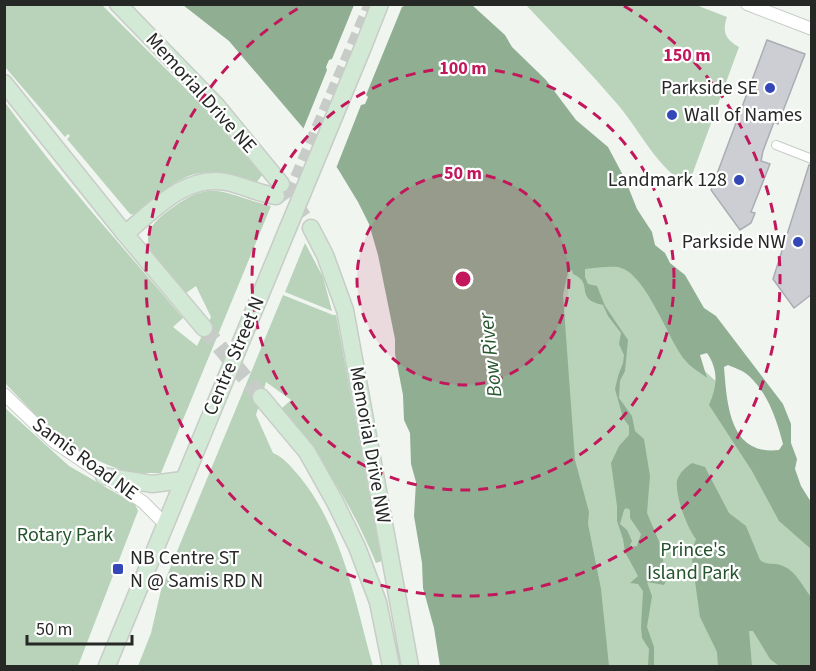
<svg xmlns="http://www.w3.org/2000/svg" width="816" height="671" font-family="'Source Sans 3',sans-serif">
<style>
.green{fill:#b8d3ba}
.water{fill:#90ae92;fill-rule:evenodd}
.pier{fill:#f0f5f0}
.building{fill:#ccced4;stroke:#abadb3;stroke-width:1.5}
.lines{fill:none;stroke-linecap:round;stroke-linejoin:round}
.minor-tunnel{stroke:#c8ccc8;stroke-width:12;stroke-dasharray:12 6;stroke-linecap:butt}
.secondary-tunnel{stroke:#c8ccc8;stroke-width:16;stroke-dasharray:16 8;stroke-linecap:butt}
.pedestrian-casing{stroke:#c7ccc7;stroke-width:10}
.minor-casing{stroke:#c7ccc7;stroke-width:14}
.secondary-casing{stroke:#c7ccc7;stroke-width:19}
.pedestrian{stroke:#fff;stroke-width:8}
.minor{stroke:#fff;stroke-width:12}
.secondary{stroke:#d2e9d5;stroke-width:16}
.secondary-bridge-casing{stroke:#c7ccc7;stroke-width:19;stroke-linecap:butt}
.secondary-bridge{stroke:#d2e9d5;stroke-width:16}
.ring{fill:none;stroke:#c2185b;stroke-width:3;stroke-dasharray:10 8}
.poi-dot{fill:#3347b8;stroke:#fff;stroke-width:2}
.labels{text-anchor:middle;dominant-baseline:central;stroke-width:4.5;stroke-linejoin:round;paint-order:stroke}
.poi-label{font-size:20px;fill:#262826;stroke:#fff;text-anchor:end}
.street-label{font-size:20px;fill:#262826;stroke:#fff}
.park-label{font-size:20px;fill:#24532c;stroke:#fff}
.water-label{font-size:21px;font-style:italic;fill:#28572f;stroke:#fff}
.centre{fill:#c2185b;stroke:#fff;stroke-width:3}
.ring-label{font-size:18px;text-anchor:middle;font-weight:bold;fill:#c2185b;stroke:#fff;stroke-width:4.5;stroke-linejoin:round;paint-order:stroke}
</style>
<rect width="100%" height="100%" fill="#f0f5f0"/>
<path class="green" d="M5,5h97l106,106 54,64 -5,7c-62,-21 -76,-7 -122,33l-5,-1 -63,-75 3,-3 -2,-2 -3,3 -60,-70z
M526,5h170l31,12c-5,15 -2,22 12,30l-51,139c-32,-20 -46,-52 -69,-80 -30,-35 -62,-68 -93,-101z
M4,101c55,76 119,146 179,217l-10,9 24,19 14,-29 -15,-31 -10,7c-10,-12 -32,-32 -37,-47 -4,-14 5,-24 15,-32 49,-38 54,-21 107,-8l-110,267h-14l-3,5c-23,-8 -47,-16 -68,-29 -27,-18 -49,-43 -71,-66z
M305,243l18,34 9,34 -47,-19z
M620,264l20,14 43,73 38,35 6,36 84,117v127h-206l-34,-206 -14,-167 6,-26z
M283,295l50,20h3l46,246 -6,2c-25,-60 -54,-104 -94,-155l9,-8 -25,-18 -10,33 17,38c12,5 18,14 27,24 43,53 55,125 73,189h-235l13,-33 10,-43z
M4,407l65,59 66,38 3,7 -60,155h-73z"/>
<path class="water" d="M183,5h289l33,30 7,12 34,33 30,40 32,27 17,32 12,30 15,23 3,13 10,8 5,10 15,12 19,33 12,8 67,88 8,20v19l6,16 -2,10 6,17 10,16v47l-32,-28 -27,-50 -43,-66c8,-19 10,-34 -2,-52l-7,2 7,23c-7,-6 -17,-11 -22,-18 -17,-20 -39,-88 -67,-93 -10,-1 -23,1 -33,2v8l3,7 9,2 8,20 23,34 -3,31 -5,10 -1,17 13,18 3,15 9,8 6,37 -3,37 14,33 5,35 -2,4 -17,-3 5,14 -5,31 7,20v19h-6l1,-17 -7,-11 -1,-11 2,-36 -5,-7 -8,-1 8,-7 -13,-24 -2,-13 -6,-18v-15l-6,-43 8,-17 10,-11v-9l-6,-8 -8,-29 3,-13 5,-13 1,-8 -5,-11 2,-11 -13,-17 -5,-11c-30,-6 -8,-22 -30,-31l-1,-4 -4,2 -5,23 12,165 14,52 -1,12 13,65 8,77h-169l-6,-38 -11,-40 -1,-25 -8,-47 2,-34 -5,-18 -1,-31 -6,-13 -1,-25 -8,-41v-15l-17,-84 -9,-31 -11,-22 -20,-33 -109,-128zM728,365c7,3 16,6 21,11 19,17 28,45 34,68l-4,6c-50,6 -52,-47 -55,-83zM626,508l4,2v8l11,16 -4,12 -6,1 -1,-2 2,-4 -5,-11 -7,-6 4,-14z
M692,463l13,4 24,46 17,13 14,34c7,6 15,2 23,6 13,5 20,21 28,31v69h-32l-9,-7 -17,-28h-4l3,35h-34l-1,-14 -17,-35 -9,-64 5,-14c-9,-11 -21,-44 -19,-58 2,-8 9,-14 15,-18z"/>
<path class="pier" d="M354,5h52l-4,2 -36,88 2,2 -3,7 -4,1 -26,66 -33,-39 25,-62 -1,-3 3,-7 3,-1z"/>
<path class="building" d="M767,40l38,14 -27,70 -4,-2 -11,29 -2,10 9,3 -19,48 4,1 -4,10 -11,7 -29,-40z
M809,165h3v129l-18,14 -21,-29z"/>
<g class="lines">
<path class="minor-tunnel" d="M289,194l81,-190"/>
<path class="secondary-tunnel" d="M281,184l30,44
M204,328l57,69"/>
<g class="pedestrian-casing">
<path id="pedestrian" d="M776,145l36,14"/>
</g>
<g class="minor-casing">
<path id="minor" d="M747,4l65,25
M4,394l49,47 90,61 22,22"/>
</g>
<g class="secondary-casing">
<path id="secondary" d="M118,4l98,101 65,79
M363,47l17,-43
M4,83l121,151 79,94
M311,228l14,27 20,55 65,356
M125,234c28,-23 60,-60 101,-52 17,3 32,12 50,14
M261,397l46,55 28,50 22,45 21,55 13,64
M104,476l48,8 31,-4
M107,666l181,-438"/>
</g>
<use href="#pedestrian" class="pedestrian"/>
<use href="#minor" class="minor"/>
<use href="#secondary" class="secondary"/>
<g class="secondary-bridge-casing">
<path id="secondary-bridge" d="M288,228l75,-181"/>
</g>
<use href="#secondary-bridge" class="secondary-bridge"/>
</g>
<circle cx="463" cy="279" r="106" fill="#c2185b" fill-opacity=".12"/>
<g class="ring">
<circle cx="463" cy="279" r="106"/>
<circle cx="463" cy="279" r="211"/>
<path d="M624 6A317 317 0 1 1 302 6"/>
</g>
<g class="poi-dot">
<circle cx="770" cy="88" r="6"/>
<circle cx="672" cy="115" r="6"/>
<circle cx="739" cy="180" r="6"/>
<circle cx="798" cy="242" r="6"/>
<rect x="112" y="563" width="12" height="12" rx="3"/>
</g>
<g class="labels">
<g class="poi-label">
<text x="758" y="88">Parkside SE</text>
<text x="684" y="115" text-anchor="start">Wall of Names</text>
<text x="727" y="180">Landmark 128</text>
<text x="786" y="242">Parkside NW</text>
<text x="130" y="558" text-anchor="start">NB Centre ST<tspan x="130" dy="23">N @ Samis RD N</tspan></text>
</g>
<g class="street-label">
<text transform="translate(201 93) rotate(48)">Memorial Drive NE</text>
<text transform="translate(234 356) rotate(-67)">Centre Street N</text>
<text transform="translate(370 445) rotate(80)">Memorial Drive NW</text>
<text transform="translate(85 459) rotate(36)">Samis Road NE</text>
</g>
<g class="park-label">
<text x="65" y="535">Rotary Park</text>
<text x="693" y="550">Prince's<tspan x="693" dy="23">Island Park</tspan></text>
</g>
<g class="water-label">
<text transform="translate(490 355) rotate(-96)">Bow River</text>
</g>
</g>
<circle cx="463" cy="279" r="9" class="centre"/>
<g class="ring-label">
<text x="687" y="61">150 m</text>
<text x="463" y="74">100 m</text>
<text x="463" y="179">50 m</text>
</g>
<rect width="816" height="671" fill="none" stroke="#262826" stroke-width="12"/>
<path d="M27 635v9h105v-9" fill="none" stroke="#262826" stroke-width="3"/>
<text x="36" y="635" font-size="18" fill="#262826" stroke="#ffffff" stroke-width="4.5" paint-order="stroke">50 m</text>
</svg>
